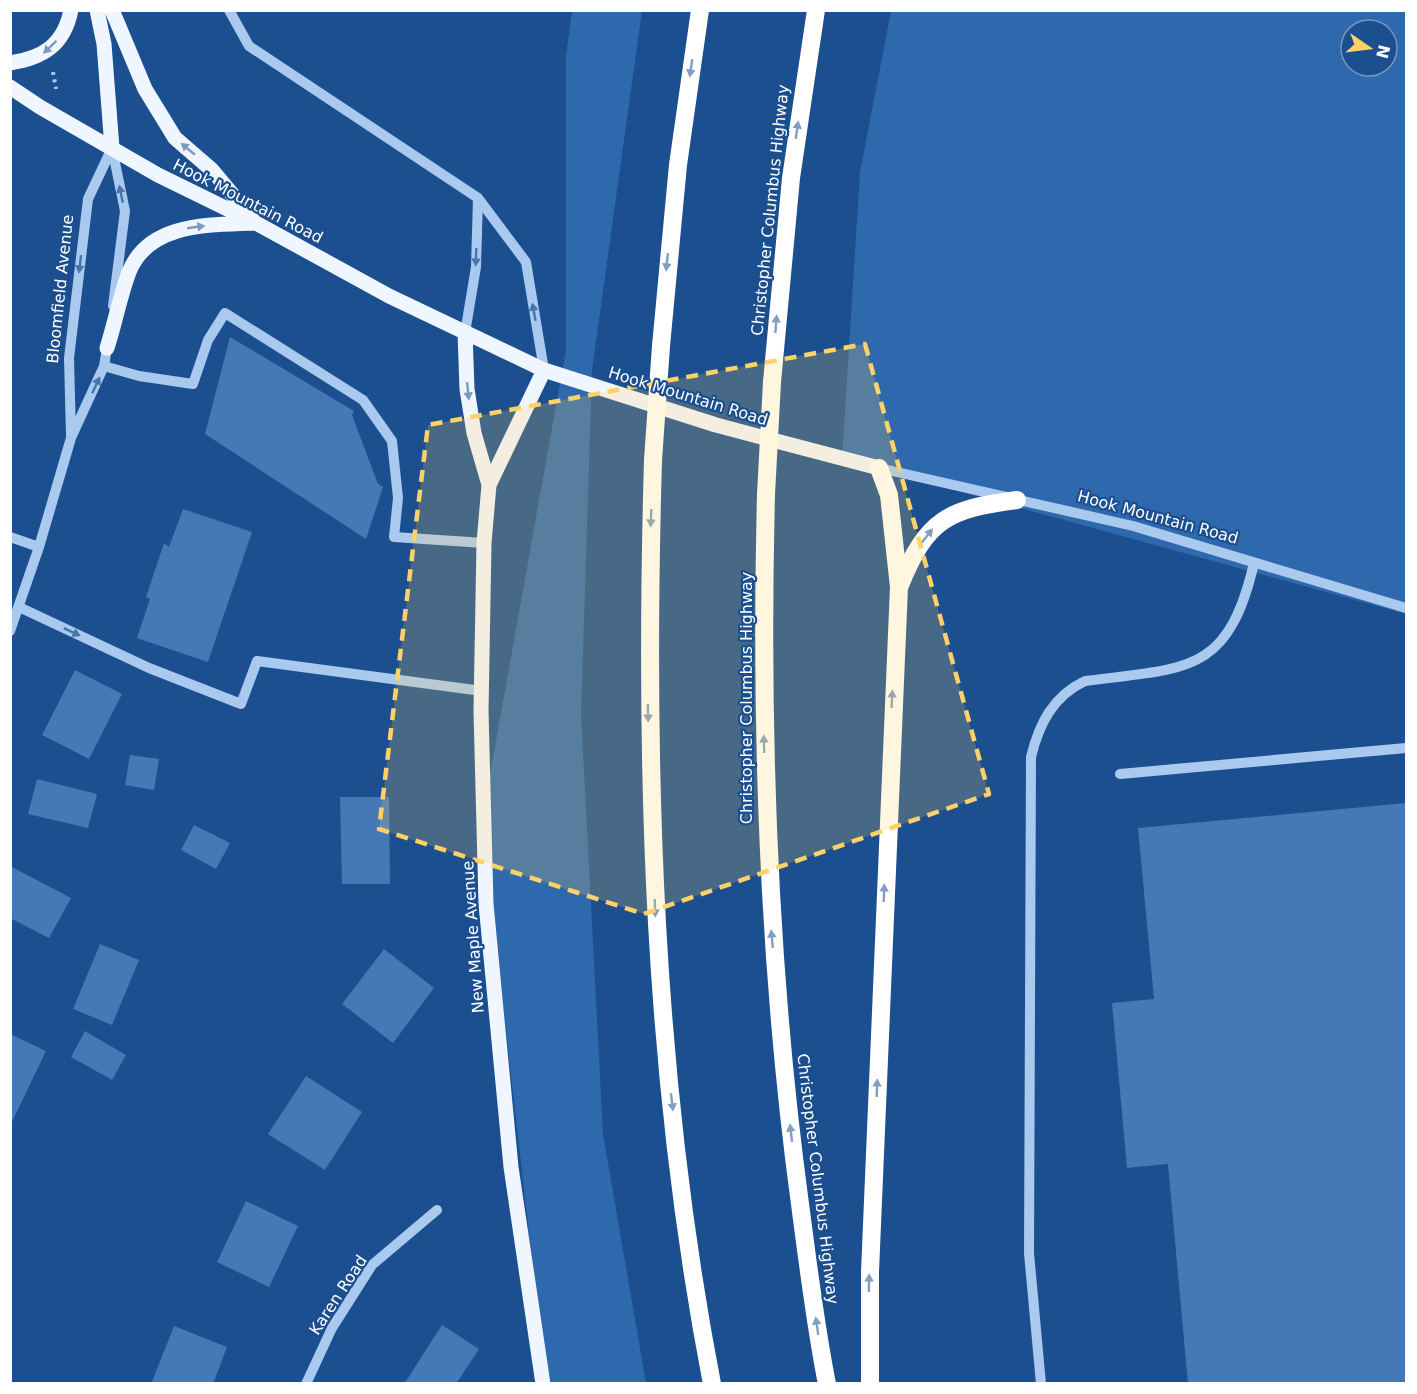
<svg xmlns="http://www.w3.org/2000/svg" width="1417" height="1394" font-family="'DejaVu Sans',sans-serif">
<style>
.green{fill:#2e69ad;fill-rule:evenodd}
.building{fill:#4478b7}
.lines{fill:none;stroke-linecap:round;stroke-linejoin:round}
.path{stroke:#a9c9ee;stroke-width:4;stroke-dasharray:3 4.5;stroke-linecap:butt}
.minor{stroke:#a9c9ee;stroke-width:10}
.major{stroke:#f0f6ff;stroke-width:15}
.highway{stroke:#fff;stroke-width:18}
.highway-bridge{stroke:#fff;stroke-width:18}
.oneway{fill:#7b9ac1}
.oneway2{fill:#829ec1}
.oneway3{fill:#4674ac}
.marked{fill:#ffd166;fill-opacity:0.2;stroke:#ffd166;stroke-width:4.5;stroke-dasharray:12 8;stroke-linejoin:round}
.labels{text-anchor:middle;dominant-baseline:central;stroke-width:4.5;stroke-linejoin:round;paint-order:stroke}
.street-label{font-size:16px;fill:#fff;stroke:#1b4f8f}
</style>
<rect width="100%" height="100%" fill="#1b4f8f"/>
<path class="green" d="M572,11h70l-50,359 -11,344 22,420 43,249h-100l-64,-564 84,-469v-294z
M891,11h515v603l-564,-155 18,-287zM1351,30h36v36h-36z"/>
<path class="building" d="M230,337l124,74 -2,4 26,69 5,3 -17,52 -161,-105z
M183,509l69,23 -44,130 -71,-24 13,-39 -4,-2 18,-54 5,4z
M75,670l47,24 -33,65 -47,-24z
M130,755l29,4 -5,31 -29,-5z
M37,779l60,15 -9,34 -60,-14z
M340,797h49l1,87h-48z
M1406,803v581h-218l-20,-220 -41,4 -15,-165 42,-4 -16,-171z
M194,825l36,18 -14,26 -35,-19z
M12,867l59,31 -22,40 -39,-20z
M100,944l39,16 -27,65 -39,-16z
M384,949l50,39 -41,55 -51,-39z
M85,1031l41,24 -14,25 -41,-23z
M10,1034l36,17 -36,75z
M306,1076l56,36 -37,58 -57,-36z
M246,1201l52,25 -29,61 -52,-25z
M442,1325l37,24 -23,35h-52z
M174,1326l53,21 -14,37h-62z"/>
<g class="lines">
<path class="path" d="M53,72l3,17"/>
<path class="minor" d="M229,10l20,36 229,152 48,64 18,108
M112,148l13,63 -12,95
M465,333l11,-66 2,-69
M104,366l35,10 54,8 15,-44 17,-27 138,87 29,41 6,57 -4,39 90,6
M71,435l-2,-77 19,-159 24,-51
M879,468l254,58 273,82
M10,537l29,10
M19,607l130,61 92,36 16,-43 225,30
M10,631l29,-84 32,-109 33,-72 4,-24
M1120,774l286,-26
M306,1384l26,-56 40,-63 65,-55
M1041,1384l-12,-131 2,-496c8,-33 22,-61 54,-76 102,-13 143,-6 169,-118"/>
<path class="major" d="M97,10l7,34 8,104
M112,10l33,79 30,49 37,32 40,48
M10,63c33,-5 54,-18 61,-53
M10,87l30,20 118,68 98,48 133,73 155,74 172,55 163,43
M465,333l2,56 7,44 15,52 -5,58 -3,168 5,193 25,263 32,217
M107,348c8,-25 13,-52 22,-76 20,-50 82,-47 125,-49
M489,485l55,-115"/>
<path class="highway" d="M661,346l17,-181 22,-155
M772,382l19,-204 25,-168
M653,460c-9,309 0,619 59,924
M766,494c-6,238 2,474 34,710 8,60 15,120 27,180
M900,585c27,-66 48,-76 117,-85
M870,1384v-112l29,-685 -10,-92 -10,-27"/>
<path class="highway-bridge" d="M653,460l8,-114
M766,494l6,-112"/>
</g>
<defs><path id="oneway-solid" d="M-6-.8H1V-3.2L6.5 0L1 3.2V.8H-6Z" transform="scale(1.5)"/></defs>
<g class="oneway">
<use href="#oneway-solid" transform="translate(50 47) rotate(136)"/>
<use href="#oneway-solid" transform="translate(188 149) rotate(-140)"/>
<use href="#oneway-solid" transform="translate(196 227) rotate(-8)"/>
<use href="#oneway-solid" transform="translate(468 391) rotate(84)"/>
</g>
<g class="oneway2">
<use href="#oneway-solid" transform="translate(691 68) rotate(98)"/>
<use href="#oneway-solid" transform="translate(797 130) rotate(-82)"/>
<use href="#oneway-solid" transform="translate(667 262) rotate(96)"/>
<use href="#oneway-solid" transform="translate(776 324) rotate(-86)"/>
<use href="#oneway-solid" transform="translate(651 518) rotate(92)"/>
<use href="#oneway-solid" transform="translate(927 536) rotate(-52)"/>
<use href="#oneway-solid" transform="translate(892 699) rotate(-87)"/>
<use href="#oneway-solid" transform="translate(648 713) rotate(89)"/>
<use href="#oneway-solid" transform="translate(764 744) rotate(-92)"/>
<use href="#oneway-solid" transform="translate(884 893) rotate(-88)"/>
<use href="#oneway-solid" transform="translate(655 908) rotate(88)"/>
<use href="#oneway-solid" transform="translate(772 939) rotate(-95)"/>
<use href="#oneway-solid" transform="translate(877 1088) rotate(-88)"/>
<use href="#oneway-solid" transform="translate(672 1102) rotate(83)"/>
<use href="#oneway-solid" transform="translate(791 1133) rotate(-97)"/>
<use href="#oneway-solid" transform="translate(869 1283) rotate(-89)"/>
<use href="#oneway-solid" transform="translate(817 1326) rotate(-98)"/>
</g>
<g class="oneway3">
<use href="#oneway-solid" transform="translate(121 194) rotate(-102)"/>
<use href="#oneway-solid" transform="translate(476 257) rotate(92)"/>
<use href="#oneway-solid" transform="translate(80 264) rotate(97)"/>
<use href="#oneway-solid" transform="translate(534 312) rotate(-100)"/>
<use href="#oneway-solid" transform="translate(96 385) rotate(-65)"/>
<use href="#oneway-solid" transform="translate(72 632) rotate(25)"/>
</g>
<path class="marked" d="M865,344l124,450 -345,120 -265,-85 49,-404z"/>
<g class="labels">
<g class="street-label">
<text transform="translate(248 201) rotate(27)">Hook Mountain Road</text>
<text transform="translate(770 210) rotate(-84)">Christopher Columbus Highway</text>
<text transform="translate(60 289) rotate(-84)">Bloomfield Avenue</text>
<text transform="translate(688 396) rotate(17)">Hook Mountain Road</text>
<text transform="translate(1158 517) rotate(15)">Hook Mountain Road</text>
<text transform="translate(746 698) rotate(-90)">Christopher Columbus Highway</text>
<text transform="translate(473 937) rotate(-94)">New Maple Avenue</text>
<text transform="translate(818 1179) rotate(83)">Christopher Columbus Highway</text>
<text transform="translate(338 1295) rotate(-57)">Karen Road</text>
</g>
</g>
<rect width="1417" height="1394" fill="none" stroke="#ffffff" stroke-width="24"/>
<g transform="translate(1369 48) rotate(104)"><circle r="28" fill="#1b4f8f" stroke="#7695bc" stroke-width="1.5"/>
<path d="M0-4.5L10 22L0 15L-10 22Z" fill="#ffd166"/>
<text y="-9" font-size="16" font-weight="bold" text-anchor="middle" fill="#ffffff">N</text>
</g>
</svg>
